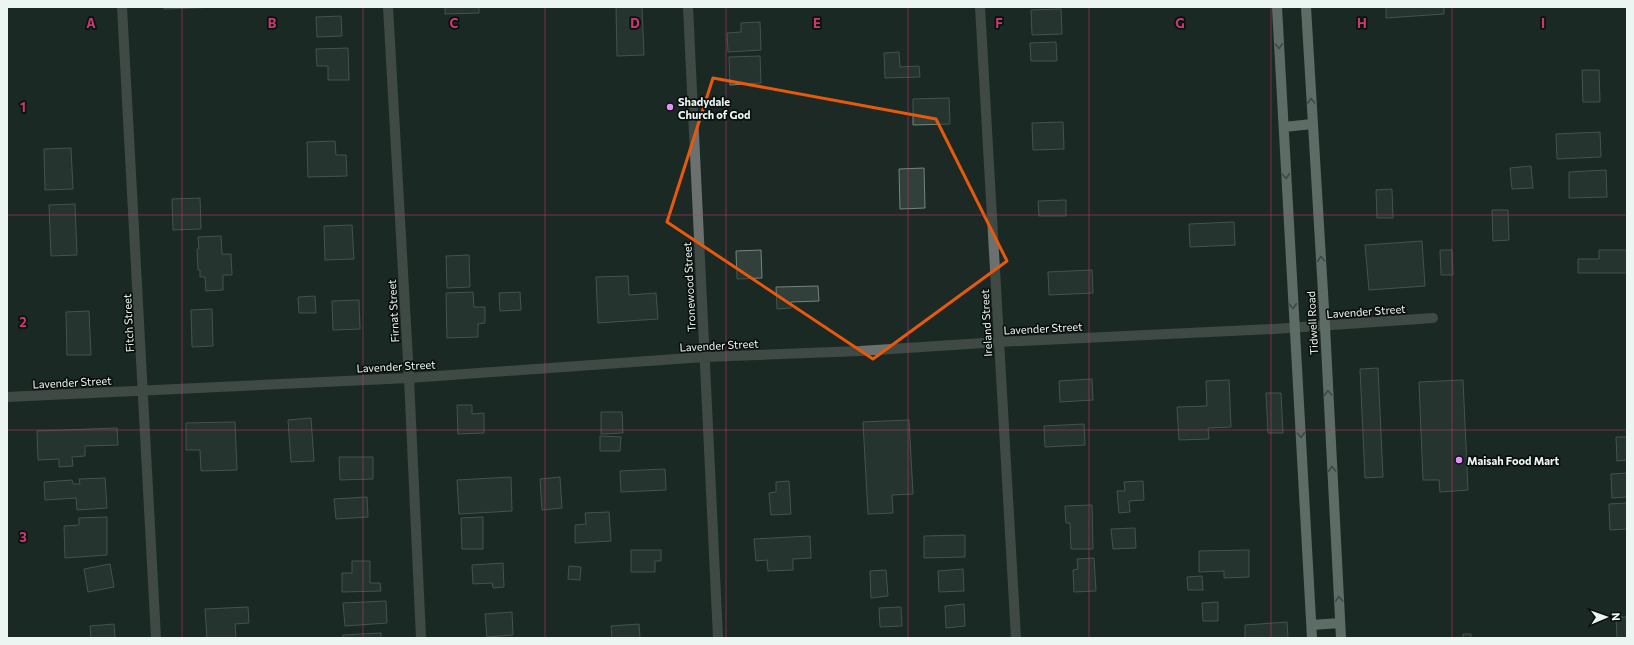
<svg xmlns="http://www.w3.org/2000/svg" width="1634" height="645" font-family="Commissioner,sans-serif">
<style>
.building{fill:#32403b;stroke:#75847e}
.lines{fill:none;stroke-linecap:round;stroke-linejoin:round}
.minor{stroke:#6a716e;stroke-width:10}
.major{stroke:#afbdb7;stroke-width:10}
.oneway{stroke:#656f6b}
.marked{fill:none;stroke:#e8590c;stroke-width:3;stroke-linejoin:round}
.grid{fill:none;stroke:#c83972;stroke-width:1;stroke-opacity:0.55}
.poi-dot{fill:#e88eff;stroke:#0a100e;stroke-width:1.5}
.labels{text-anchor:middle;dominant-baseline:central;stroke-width:3.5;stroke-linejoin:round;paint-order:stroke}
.poi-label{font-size:11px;font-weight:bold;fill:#edf5f2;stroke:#0a100e;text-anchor:start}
.street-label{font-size:11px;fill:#edf5f2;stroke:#0a100e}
.grid-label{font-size:13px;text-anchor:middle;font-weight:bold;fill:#c83972;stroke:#0a100e;stroke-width:3.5;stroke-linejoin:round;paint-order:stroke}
</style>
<rect width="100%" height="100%" fill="#1c2924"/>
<path class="building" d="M164,7h55l-55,2z
M445,7h34v6l-34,1z
M616,7h26l2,48 -27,1z
M1386,7h58v7l-58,4z
M1061,9l1,25 -30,1 -1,-25z
M341,16l1,20 -25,1 -1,-20z
M760,22l1,28 -33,2 -1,-19 14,-1v-9z
M1056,42l1,19h-26l-1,-18z
M348,48l1,32h-21v-14h-11l-1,-17z
M899,52l1,15 19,-1 1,11 -35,1 -1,-25z
M760,56l1,27 -31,2 -1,-28z
M1582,70h17l1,32h-17z
M949,98l1,26 -37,1v-26z
M1063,122l1,27 -31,1 -1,-27z
M1600,132l1,25 -44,2 -1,-25z
M335,141l1,14h10l1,21 -39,1 -1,-35z
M71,148l2,41 -28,1 -1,-41z
M1531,166l2,22 -21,1 -2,-21z
M924,168l1,40 -25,1 -1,-40z
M1606,170l1,27 -38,1v-26z
M1392,189l1,29h-16l-1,-28z
M200,198l1,31 -28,1 -1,-31z
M1066,200v16h-27l-1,-15z
M75,204l2,51 -26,1 -2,-51z
M1492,210h16l1,30 -16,1z
M1234,222l1,23 -45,2 -1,-23z
M352,225l2,34 -29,1 -1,-34z
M221,236l1,18h9l1,21h-9v15l-17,1 -1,-14h-5v-7h-2l-1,-21h2l-1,-12z
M1422,241l3,45 -56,4 -4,-45z
M761,250l1,28 -25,1 -1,-28z
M1440,250h12l1,25h-12z
M1599,250h28v23h-49v-14h21z
M469,255l1,32 -23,1 -1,-32z
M1092,270l1,23 -44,2 -1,-23z
M628,276l1,19 27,-2 2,26 -60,4 -2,-46z
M818,286l1,15 -28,1v6l-14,1 -1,-22z
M473,292l1,15h11v16l-7,1v13l-31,1 -1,-45z
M520,292l1,18 -21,1 -1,-18z
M315,296l1,17h-17l-1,-16z
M359,300l1,29 -27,1 -1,-29z
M212,309l1,37 -21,1 -1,-37z
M89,311l2,44h-24l-1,-43z
M1378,368l5,109 -18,1 -5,-109z
M1092,379l1,21 -33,2 -1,-21z
M1229,380l2,47 -23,1 1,11 -30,1 -2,-33 30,-1 -1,-25z
M1463,380l5,110 -28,2 -1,-12h-16l-4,-98z
M1266,393h15l2,40h-15z
M457,405h15v9l12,-1v20l-26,1z
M601,412h21l1,21 -22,1z
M311,418l3,43 -23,1 -3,-42z
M909,420l4,74 -21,1 1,18 -25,1 -5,-92z
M235,422l2,48 -36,1 -1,-21h-14v-27z
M1084,424l1,21 -40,2 -1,-21z
M117,428l1,17 -33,1v10l-13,1 1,9 -14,1v-8l-21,1 -1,-29z
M600,436l21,1 -1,14h-20z
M1616,437h11v23l-10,1z
M339,457h34v22l-33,1z
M665,469l1,21 -45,2 -1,-21z
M1627,473v24l-15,1 -1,-24z
M511,477l1,34 -53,3 -2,-34z
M560,477l2,31 -20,2 -2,-31z
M105,478l2,30 -30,2 -1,-12 -31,2 -1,-18 28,-2 1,4h7l-1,-5z
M789,481l2,33 -20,1 -2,-22 7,-1v-10z
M1143,481l1,19 -15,1 1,11 -11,1 -2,-22h8l-1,-9z
M367,497l1,20 -32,2 -2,-20z
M1627,503v26l-17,1 -1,-26z
M1092,505l1,44h-22l-1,-26h-4l-1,-17z
M609,512l2,29 -36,2v-18l11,-1 -1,-11z
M107,517v38l-42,3 -1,-32 15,-1v-7z
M483,517v32h-21l-1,-31z
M1135,528l1,20 -23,1 -2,-20z
M965,535v22l-41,1v-22z
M810,536l1,22 -18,1v11l-25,1 -1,-11 -11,1 -2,-22z
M631,550h30v11h-6v11h-24z
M1249,550v27l-25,1v-7l-25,1v-21z
M1094,558l2,33 -22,1 -1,-22 5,-1 -1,-10z
M352,561h18v22h10l1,8 -39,1v-19h10z
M503,563l1,24 -11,1 -1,-5 -19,1 -1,-19z
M110,564l4,23 -26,5 -4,-23z
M569,566l12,1 -1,13 -12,-1z
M963,569l1,22 -25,1 -1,-21z
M886,570l2,26 -17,2 -1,-27z
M1202,576l1,14h-15l-1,-13z
M386,601l1,22 -42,3 -2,-23z
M1218,602v19h-15l-1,-18z
M964,604l1,22 -19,2 -1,-22z
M248,607l1,16 -14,1 1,14h-29l-2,-29z
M901,607l1,19 -22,1 -1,-19z
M512,612l1,23 -26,2 -2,-23z
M1616,617h11v21h-10z
M1287,622l1,16h-43v-13z
M114,624l1,14h-24l-1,-12z
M639,624l1,14h-28l-1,-12z
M381,633v5h-38v-3z
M1463,634h8v4h-8z"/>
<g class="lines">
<path class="minor" d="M122,7l34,631
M388,7l21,371 12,260
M688,7l30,631
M980,7l36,631
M7,397l402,-19 295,-21 156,-6 139,-9 275,-13 159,-11"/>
<path class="major" d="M1277,7l35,631
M1306,7l19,319 16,312
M1284,127l28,-3
M1312,625l28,-2"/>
</g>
<defs><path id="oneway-chevron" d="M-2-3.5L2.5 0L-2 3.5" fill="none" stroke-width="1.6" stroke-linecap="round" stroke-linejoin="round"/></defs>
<g class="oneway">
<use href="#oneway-chevron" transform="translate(1279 46) rotate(87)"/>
<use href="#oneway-chevron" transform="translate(1311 101) rotate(-93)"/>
<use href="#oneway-chevron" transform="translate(1286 176) rotate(87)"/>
<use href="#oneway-chevron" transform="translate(1321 259) rotate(-93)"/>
<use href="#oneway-chevron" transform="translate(1293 306) rotate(87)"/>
<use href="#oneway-chevron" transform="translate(1328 393) rotate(-93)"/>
<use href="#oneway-chevron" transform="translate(1301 435) rotate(87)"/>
<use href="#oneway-chevron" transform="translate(1332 469) rotate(-93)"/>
<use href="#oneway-chevron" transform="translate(1339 599) rotate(-93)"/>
</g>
<path d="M0 0H1634V645H0ZM713,78l223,41 71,142 -134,98 -206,-137z" fill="#1c2924" fill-opacity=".55" fill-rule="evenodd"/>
<path class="marked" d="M713,78l223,41 71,142 -134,98 -206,-137z"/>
<path class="grid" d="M182,7v631M363,7v631M545,7v631M726,7v631M908,7v631M1089,7v631M1271,7v631M1452,7v631M7,215h1620M7,430h1620"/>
<g class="poi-dot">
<circle cx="670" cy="107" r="4"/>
<circle cx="1459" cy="460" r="4"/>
</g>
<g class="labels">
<g class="poi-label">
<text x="678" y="101">Shadydale<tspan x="678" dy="13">Church of God</tspan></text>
<text x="1467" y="460">Maisah Food Mart</text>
</g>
<g class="street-label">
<text transform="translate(689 287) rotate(-93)">Tronewood Street</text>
<text transform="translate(393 311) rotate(-93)">Firnat Street</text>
<text transform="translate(1366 311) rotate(-4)">Lavender Street</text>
<text transform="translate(128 323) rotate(-93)">Fitch Street</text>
<text transform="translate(986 323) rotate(-93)">Ireland Street</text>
<text transform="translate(1312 323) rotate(-93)">Tidwell Road</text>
<text transform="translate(1043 328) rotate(-3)">Lavender Street</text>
<text transform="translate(719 345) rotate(-3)">Lavender Street</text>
<text transform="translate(396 366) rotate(-3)">Lavender Street</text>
<text transform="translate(72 382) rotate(-3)">Lavender Street</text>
</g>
</g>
<g class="grid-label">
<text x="91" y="28">A</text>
<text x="272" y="28">B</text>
<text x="454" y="28">C</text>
<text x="635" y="28">D</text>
<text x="817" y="28">E</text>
<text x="999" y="28">F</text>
<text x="1180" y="28">G</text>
<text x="1362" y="28">H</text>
<text x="1543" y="28">I</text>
<text x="23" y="112">1</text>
<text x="23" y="327">2</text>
<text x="23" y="542">3</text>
</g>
<rect width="1634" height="645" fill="none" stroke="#edf5f2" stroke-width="16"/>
<g transform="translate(1606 617) rotate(88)" stroke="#0a100e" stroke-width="3" paint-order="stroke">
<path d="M0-3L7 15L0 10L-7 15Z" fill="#edf5f2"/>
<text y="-6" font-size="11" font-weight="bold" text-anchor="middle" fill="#edf5f2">N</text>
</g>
</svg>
